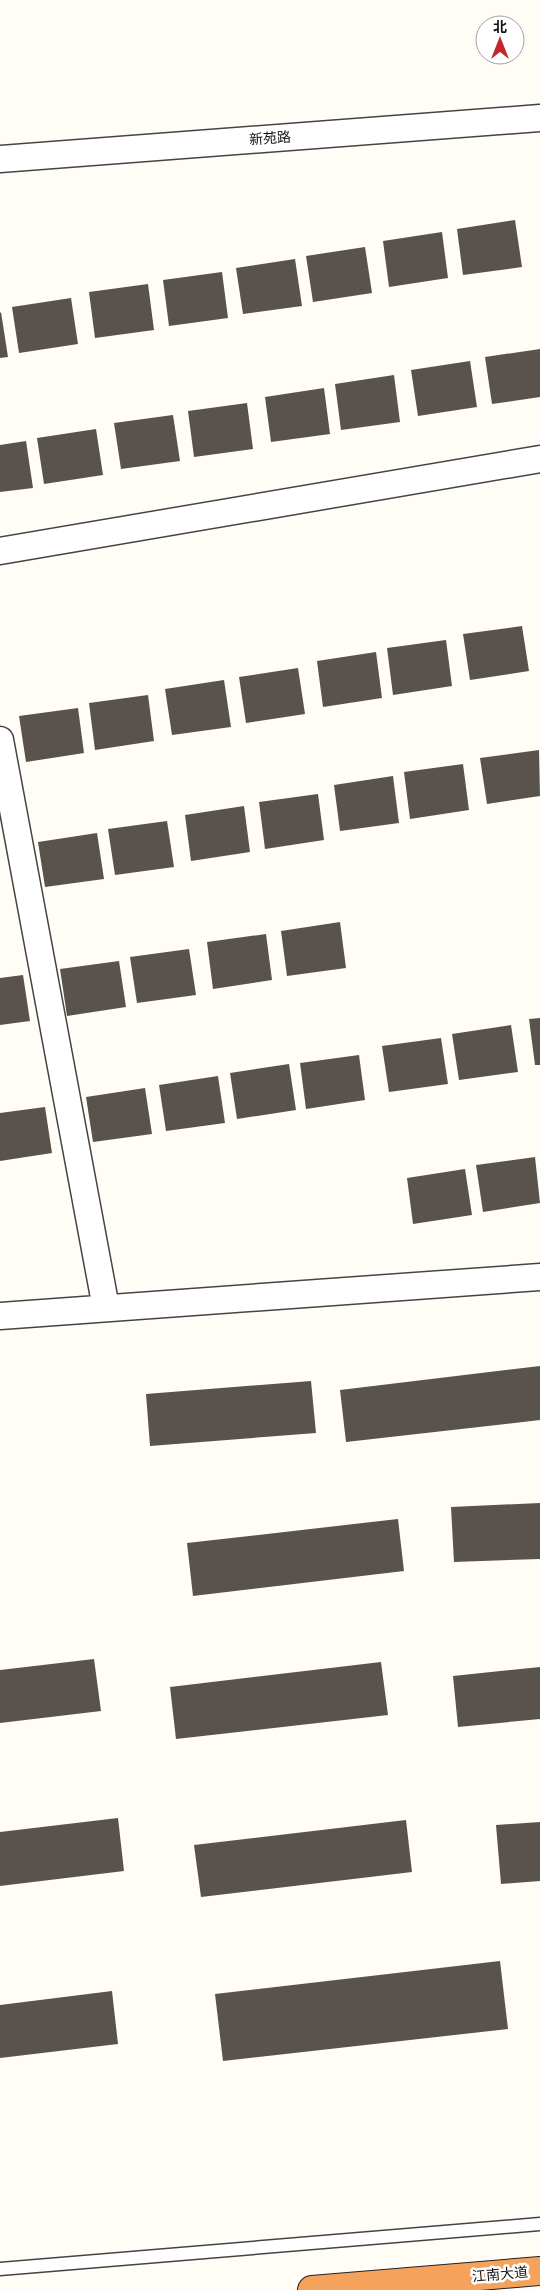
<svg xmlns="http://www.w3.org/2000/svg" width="540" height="2290" font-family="Lora,'Noto Sans SC',serif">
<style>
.building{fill:#5a524d}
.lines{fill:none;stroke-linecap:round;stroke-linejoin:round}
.lane-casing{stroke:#444;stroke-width:15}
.street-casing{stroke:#444;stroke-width:29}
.highway-casing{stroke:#222;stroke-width:30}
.lane{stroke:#fff;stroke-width:12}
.street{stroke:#fff;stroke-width:26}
.highway{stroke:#f5a25d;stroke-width:28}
.labels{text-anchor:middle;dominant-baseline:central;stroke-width:5;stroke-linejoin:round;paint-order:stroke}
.street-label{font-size:14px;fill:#111;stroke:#fff}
</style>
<rect width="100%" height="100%" fill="#fffdf5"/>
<path class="building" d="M515,220l7,47 -59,8 -6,-46z
M442,232l6,46 -59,9 -6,-46z
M365,247l7,46 -59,9 -7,-46z
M295,259l7,47 -59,8 -7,-46z
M222,272l6,46 -59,8 -6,-46z
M148,284l6,46 -59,8 -6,-46z
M71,298l7,46 -59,9 -7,-46z
M1,312l7,45 -8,1v-45z
M540,349v48l-48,7 -7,-47z
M470,361l7,46 -59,9 -7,-46z
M394,375l6,47 -59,8 -6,-46z
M324,388l6,46 -59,8 -6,-45z
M247,403l6,46 -59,8 -6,-46z
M173,415l7,46 -59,8 -7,-46z
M96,429l7,46 -59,9 -7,-46z
M26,441l7,47 -33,4v-47z
M522,626l7,45 -59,9 -7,-46z
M446,640l6,46 -59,9 -6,-47z
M376,652l6,46 -59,9 -6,-46z
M298,668l7,46 -59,9 -7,-46z
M224,680l7,47 -59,8 -7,-46z
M148,695l6,46 -59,9 -6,-47z
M78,708l6,45 -58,9 -7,-46z
M539,750l1,46 -53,8 -7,-46z
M463,764l6,46 -59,9 -6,-47z
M393,776l6,47 -59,8 -6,-46z
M318,794l6,46 -59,9 -6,-47z
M244,806l6,46 -59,9 -6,-46z
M167,821l7,46 -59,8 -7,-46z
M97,833l7,46 -59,8 -7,-45z
M340,922l6,46 -59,8 -6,-45z
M266,934l6,46 -59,9 -6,-47z
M189,949l7,46 -59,8 -7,-46z
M119,961l7,46 -59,9 -7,-47z
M23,975l7,46 -30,4v-47z
M540,1018v47h-5l-6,-46z
M511,1025l7,47 -59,8 -7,-46z
M441,1038l7,46 -59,8 -7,-46z
M359,1055l6,45 -59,9 -6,-46z
M289,1064l7,46 -59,9 -7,-46z
M218,1076l7,47 -59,8 -7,-46z
M145,1088l7,46 -59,8 -7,-45z
M45,1107l7,46 -52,8v-48z
M535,1157l5,46 -57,9 -7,-47z
M465,1169l7,46 -59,9 -6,-46z
M540,1366v54l-194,22 -6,-52z
M311,1381l5,52 -166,13 -4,-52z
M540,1503v56l-86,3 -3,-55z
M398,1519l6,52 -211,25 -6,-53z
M94,1659l7,52 -101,12v-53z
M381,1662l7,53 -212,24 -6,-52z
M540,1667v52l-82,8 -5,-51z
M118,1818l6,53 -124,15v-54z
M406,1820l6,52 -211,25 -7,-52z
M540,1822v59l-39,3 -5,-59z
M500,1961l8,68 -285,32 -8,-67z
M112,1991l6,53 -118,14v-53z"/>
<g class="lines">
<g class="lane-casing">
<path id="lane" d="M0,2269l540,-45"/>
</g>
<g class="street-casing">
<path id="street" d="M0,159l540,-41
M0,551l540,-92
M0,740l106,568
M0,1316l540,-39"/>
</g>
<g class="highway-casing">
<path id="highway" d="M312,2290l228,-19"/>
</g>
<use href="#lane" class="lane"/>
<use href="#street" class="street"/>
<use href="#highway" class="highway"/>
</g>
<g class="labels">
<g class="street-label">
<text transform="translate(270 138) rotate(-4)">新苑路</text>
<text transform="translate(500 2274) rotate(-5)">江南大道</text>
</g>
</g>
<g transform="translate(500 40)"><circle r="24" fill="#ffffff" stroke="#a0a0a0"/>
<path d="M0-4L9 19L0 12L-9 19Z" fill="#c4262e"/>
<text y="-8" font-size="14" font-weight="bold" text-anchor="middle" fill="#111111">北</text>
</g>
</svg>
